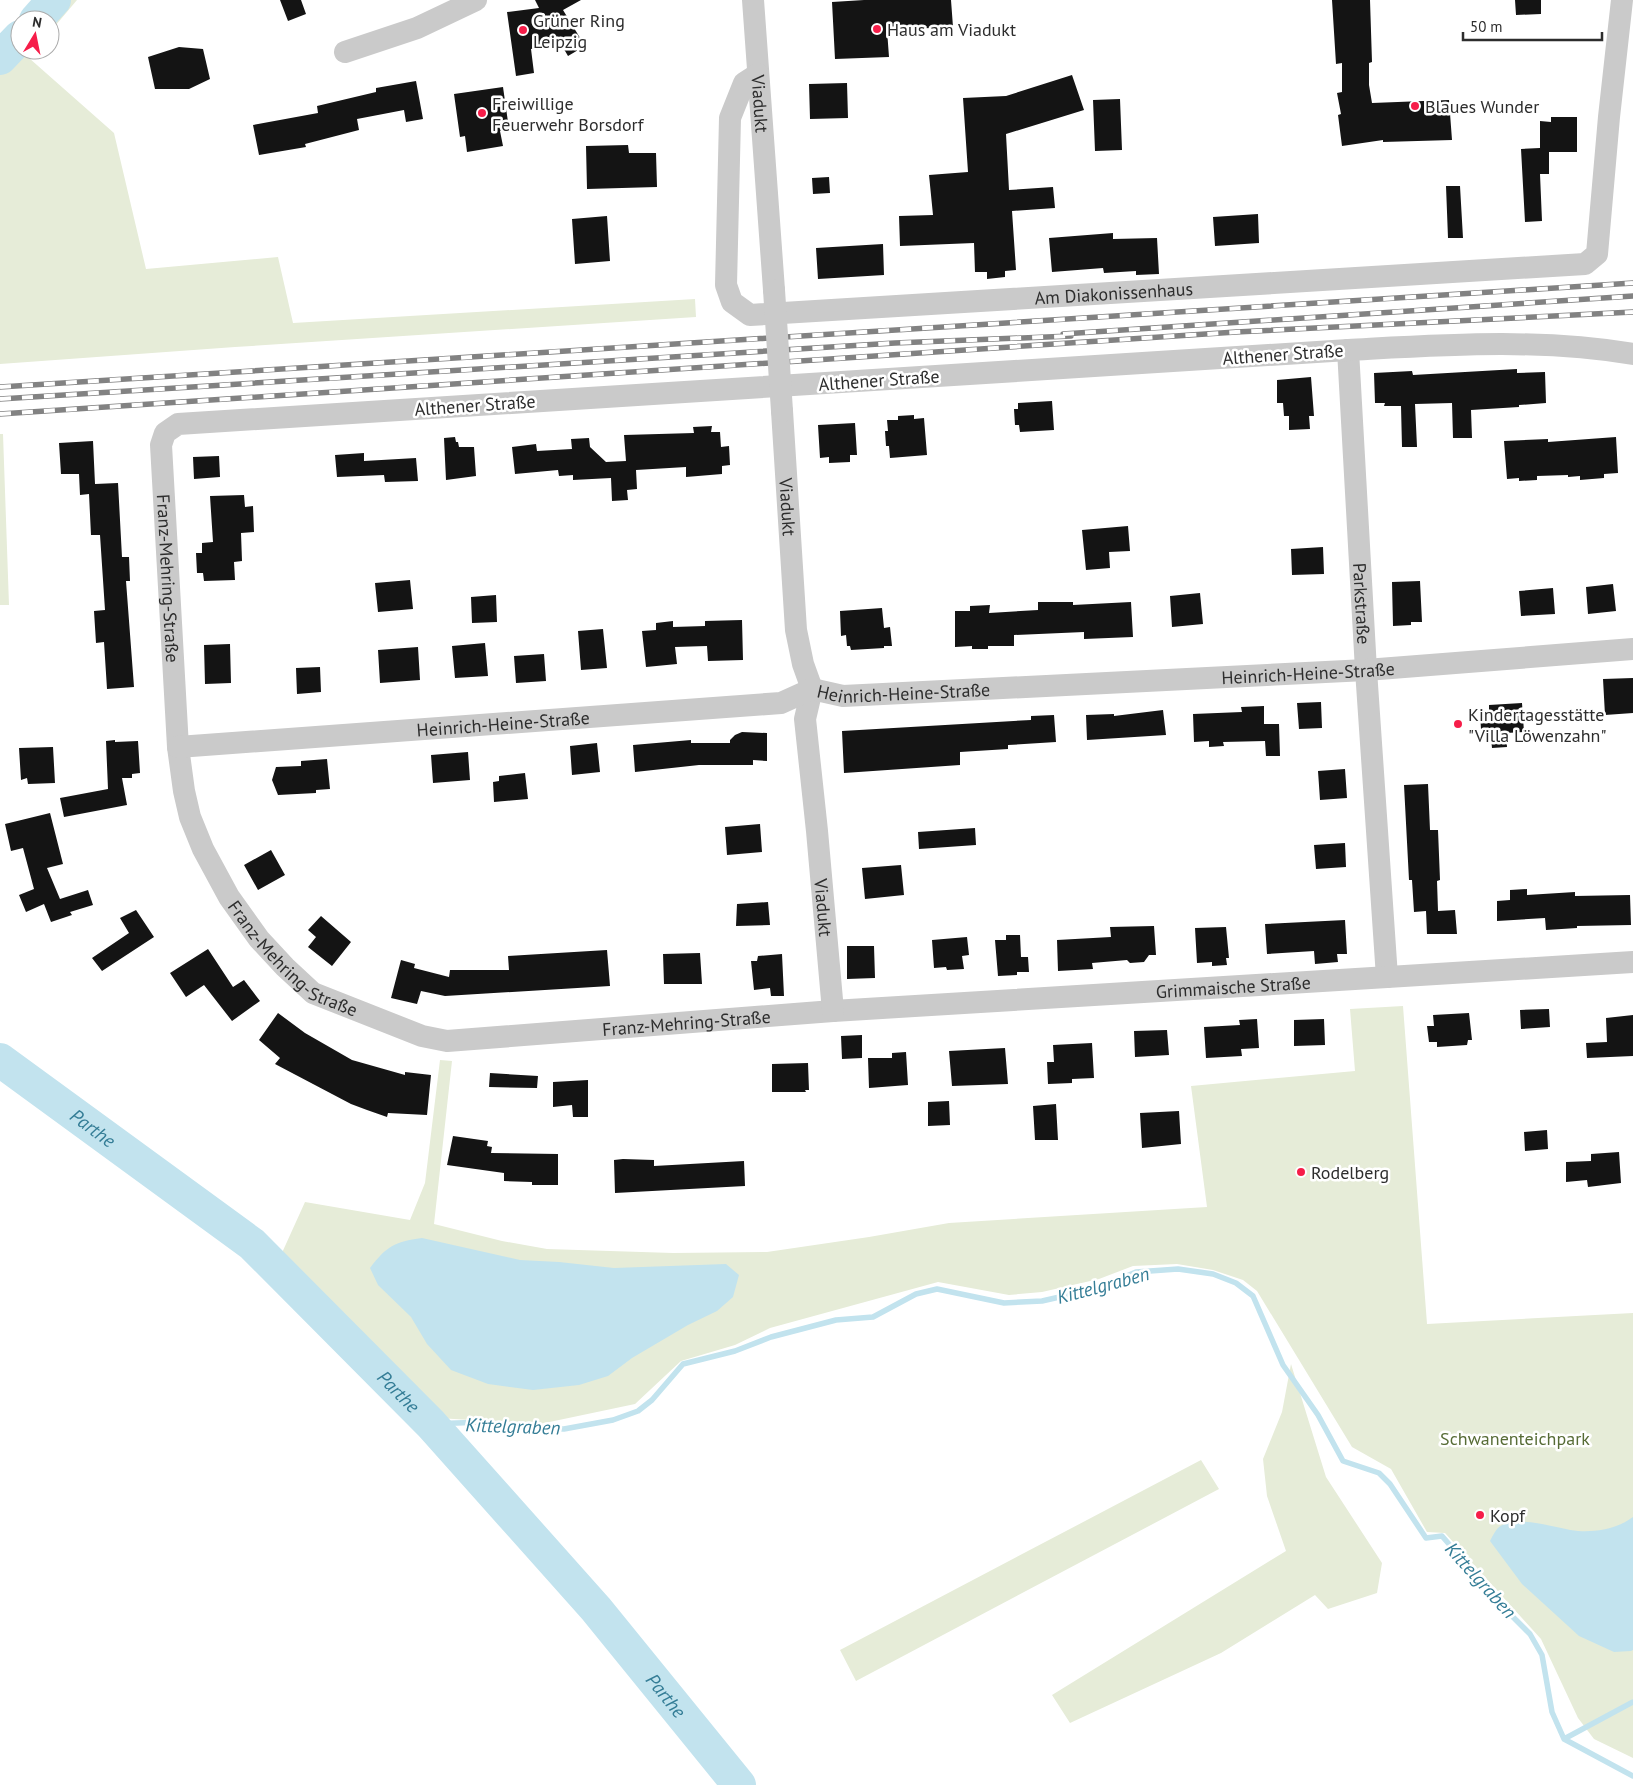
<svg xmlns="http://www.w3.org/2000/svg" width="1633" height="1785" font-family="'PT Sans',sans-serif">
<style>
.green{fill:#e6ecd8}
.water{fill:#c2e3ee}
.lines{fill:none;stroke-linecap:round;stroke-linejoin:round}
.stream{stroke:#c2e3ee;stroke-width:5.5}
.river{stroke:#c2e3ee;stroke-width:34}
.building{fill:#141414}
.street{stroke:#cacaca;stroke-width:22}
.rail-casing{stroke:#828282;stroke-width:5.5}
.rail{stroke:#fff;stroke-width:4;stroke-dasharray:11;stroke-linecap:butt}
.street-bridge{stroke:#cacaca;stroke-width:22}
.poi-dot{fill:#f61d49;stroke:#fff;stroke-width:2}
.labels{text-anchor:middle;dominant-baseline:central;stroke-width:5;stroke-linejoin:round;paint-order:stroke}
.poi-label{font-size:18px;fill:#2d2d2d;stroke:#fff;text-anchor:start}
.street-label{font-size:18px;fill:#2d2d2d;stroke:#fff}
.park-label{font-size:18px;fill:#576c36;stroke:#fff}
.water-label{font-size:19px;font-style:italic;fill:#347d96;stroke:#fff}
</style>
<rect width="100%" height="100%" fill="#fff"/>
<path class="green" d="M65,0h12l-27,32v-12h-6z
M20,46v4h15l-6,8 85,75 32,136 132,-12 15,66 402,-24 1,18 -461,30 -235,17v-296z
M0,434h3l6,171h-9z
M1403,1006l24,318 206,-11v445l-39,-19 -16,-21 -37,-79 -96,-106 -18,-1 -36,-63 -39,-22 -95,-156 -14,-11 -30,-10 -36,-6 -44,2 -34,13 -57,13 -33,3 -71,-13 -168,46 -35,17 -54,16 -46,43 -95,20 -103,-6 -156,-163 24,-53 105,18 15,-37 15,-123 12,1 -18,163 68,17 45,8 126,4 94,-1 102,-15 80,-14 258,-16 -16,-121 164,-15 -5,-62z
M1291,1364l35,113 56,86 -5,30 -49,16 -13,-14 -94,58 -151,70 -18,-28 234,-144 -19,-55 -4,-37 19,-47z
M1201,1460l18,29 -363,192 -16,-31z"/>
<path class="water" d="M422,1238l98,22 39,2 55,6 112,-4 13,11 -6,22 -16,14 -29,14 -56,33 -24,18 -29,9 -46,5 -45,-6 -37,-14 -24,-26 -16,-27 -33,-32 -8,-17c17,-22 24,-26 52,-30z
M1633,1517v133l-2,1 -17,1 -35,-16 -57,-52 -32,-43c2,-4 5,-10 8,-13 16,-15 59,1 80,3 21,1 38,-2 55,-14z"/>
<g class="lines">
<path class="stream" d="M431,1424l52,-2 37,6 44,1 49,-9 25,-9 14,-11 31,-36 52,-13 36,-14 65,-17 37,-3 43,-23 21,-5 67,14 38,-2 57,-13 37,-16 42,-3 35,5 23,9 17,13 30,69 35,50 25,46 36,12 11,11 36,54 16,-2 64,74 24,24 12,21 10,57 12,27 69,37
M1564,1739l69,-37"/>
<g class="river">
<path d="M36,20l18,-20"/>
<path d="M0,58l20,-21"/>
<path id="s1" d="M0,1060l252,184 179,180 165,185 143,176"/>
</g>
</g>
<path class="building" d="M280,0h21l5,14 -18,7z
M535,0h46l-18,10 22,36 -17,10 -7,-12 -30,5 3,24 -18,3 -9,-64 32,-4z
M864,0h87l2,27 -66,3 2,27 -54,2 -3,-57z
M1332,0h38l2,62 -3,1v22l3,18 77,-3 3,40 -69,2v-2l-41,6 -4,-31 3,-1 -4,-21 5,-1v-29l-6,1z
M1515,0h26v14l-25,1z
M179,47l24,2 7,30 -21,10h-34l-7,-32z
M1072,75l12,35 -78,24 3,56 44,-3 2,21 -43,3 4,59 -11,1v6l-18,2v-7h-12l-1,-29 -74,3 -1,-30 34,-1 -4,-40 39,-3 -5,-74 43,-2z
M416,81l7,38 -17,3 -2,-12 -47,9 2,11 -54,14 1,3 -47,8 -6,-30 65,-12 -1,-7 59,-14v-4z
M847,83l1,35 -38,1 -1,-35z
M503,87l6,42 -9,2 3,15 -36,6 -2,-16 -5,1 -6,-43z
M1120,99l2,51 -27,1 -2,-51z
M1551,117h26v35h-28v22h-9l2,47 -17,1 -4,-73 19,-1v-27l11,1z
M628,145l1,8h27l1,34 -70,2 -1,-43z
M829,177l1,16 -17,1 -1,-16z
M1446,186h14l3,52h-15z
M1258,214l1,29 -44,3 -2,-29z
M607,216l3,45 -35,3 -3,-45z
M1113,233v6l44,-1 2,36 -23,1v-4l-32,2 -1,-5 -51,4 -3,-34z
M883,244l1,31 -66,4 -2,-31z
M1517,369v4l28,-1 1,31 -27,2v2l-48,3 1,28h-19l-1,-35 -37,1 2,43h-15l-1,-41h-17l1,-3h-10l-1,-30 38,-2 1,4z
M1311,377l3,39h-5l1,13 -21,1v-14h-5l-1,-13h-6v-23z
M1052,401l2,29 -34,2 -1,-7h-4l-1,-16h4v-6z
M914,415v4l10,-1 3,37 -37,3 -1,-12h-3l-1,-15h3l-1,-11h11v-4z
M855,423l2,32h-7v7l-21,1v-6l-9,1 -2,-33z
M712,426l-1,6h9l1,15 8,-1 1,19 -8,1v8l-36,3v-10l-50,3 1,19 -10,1 1,10 -16,1 -1,-23 -38,2v-5l-14,1 -1,-6 -43,4 -3,-27 24,-3 1,7 35,-2 -1,-10 18,-1 1,9 16,15 20,-1 -2,-26 70,-2 -1,-6z
M455,437l1,5h2l1,5h15l2,29 -30,4 -2,-42z
M1616,437l2,36 -14,1v4l-24,2v-4l-12,1v-2l-31,1v4l-18,1v-3l-12,1 -3,-38 44,-2v3z
M93,441l2,43 23,-1 4,74h7l1,24h-4l8,106 -27,2 -3,-47 -8,1 -2,-32 11,-1 -5,-75h-9l-2,-41 -9,1 -1,-21h-18l-2,-31z
M364,453v8l52,-3 2,23 -33,1 -1,-7 -47,2 -2,-22z
M219,456l1,21 -26,2 -1,-22z
M244,495l1,12 8,-1 1,26 -13,1 1,28 -8,1 1,18 -31,1 -1,-8h-6l-1,-20h6v-10l11,-1 -3,-46z
M1128,526l2,25 -21,1 1,16 -24,2 -4,-40z
M1323,547l1,27 -32,1 -1,-26z
M410,580l3,29 -35,3 -3,-29z
M1420,581l2,41h-11v3l-18,1 -1,-44z
M1613,584l3,27 -28,3 -2,-27z
M1553,588l2,26 -34,2 -2,-25z
M1200,593l3,31 -31,3 -2,-31z
M496,595l1,27 -25,1 -1,-26z
M1038,602h35v3l58,-3 2,35 -49,2v-7l-70,3v11h-26v3h-16v-3l-17,1v-36h15v-5l20,-1 -1,8 49,-3z
M882,608l2,20 6,-1 2,19h-8v2l-33,2 -1,-4h-3l-1,-11 -5,1 -1,-25z
M742,620l1,40 -35,1 -1,-15 -32,1 2,17 -31,3 -4,-36 14,-1v-7l17,-2v6l32,-1v-5z
M603,629l4,39 -26,2 -3,-39z
M485,643l3,33 -33,2 -3,-32z
M230,644l1,39 -26,1 -1,-39z
M418,647l2,33 -40,3 -2,-33z
M544,654l2,27 -30,2 -2,-27z
M320,667l1,25 -24,2 -1,-26z
M1633,678v35l-28,2 -2,-36z
M1321,702l1,26 -23,1 -2,-26z
M1522,703l2,29 -18,1 1,14 -15,1 -2,-20 -9,1 -1,-16 9,-1v-7z
M1264,706v18h15l1,32h-14l-1,-15 -42,1 1,4 -15,1v-6l-15,1 -1,-28 49,-2 -1,-5z
M1163,710l3,25 -79,5 -1,-25 28,-1v2z
M1054,715l2,27 -48,3v4l-48,3v13l-116,8 -2,-42 189,-11v-4z
M742,732l25,1v28l-14,-1v5h-54l-64,7 -2,-27 58,-5v3h39v-3l5,-5z
M115,740v2l23,-1 2,32 -8,1v4h-10l5,27 -63,12 -4,-19 48,-9 -2,-48z
M597,743l3,29 -28,3 -2,-29z
M53,747l2,36 -27,1 -1,-6 -6,2 -2,-32z
M468,752l2,28 -37,3 -2,-28z
M327,759l3,30 -14,1v3l-38,2 -6,-15 4,-13 25,-1v-5z
M1345,769l2,29 -27,2 -2,-29z
M525,773l3,26 -34,3 -1,-20 6,-1v-5z
M1428,784l2,46h8l2,50 -3,1 1,30 17,-1 2,24h-30l-1,-23 -12,1 -2,-32h-3l-5,-95z
M50,813l13,51 -16,4 13,31 28,-9 5,15 -23,7 2,3 -21,7 -7,-18 -18,8 -7,-17 15,-6 -11,-41 -12,3 -6,-27z
M760,824l2,28 -35,3 -2,-28z
M975,828l1,17 -57,4 -1,-17z
M1345,843l1,24 -30,2 -2,-24z
M271,850l14,25 -27,15 -14,-25z
M901,865l3,30 -39,4 -3,-31z
M1527,889v6l48,-3v4l55,-1 1,30 -54,1v2l-31,2 -1,-12 -48,3v-20l13,-1v-10z
M768,902l2,23 -34,1 1,-22z
M136,910l18,27 -52,34 -10,-13 37,-25 -9,-15z
M321,916l30,26 -19,24 -24,-19 8,-10 -8,-7z
M1345,920l2,34h-10l1,8 -23,2 -1,-13 -47,3 -2,-30z
M1154,926l2,29h-7l-5,7 -14,1 -3,-3 -35,3 1,6 -35,2 -1,-31 54,-3 -1,-10z
M1226,927l3,31h-3l1,7 -15,1v-4l-15,1 -2,-35z
M1006,935h14l1,22h7l1,15h-12v3l-19,1 -3,-36h11z
M967,937l2,18 -7,1 2,13 -17,1 -1,-3 -12,1 -2,-28z
M847,946h27l1,32 -28,1z
M208,949l25,38 11,-7 16,21 -28,20 -28,-36 -18,12 -16,-24z
M607,950l3,36 -165,10 -24,-5 -4,13 -26,-6 10,-38 14,4 -1,4 35,9 1,-7h59l-1,-14z
M700,953l2,31h-38l-1,-30z
M782,954l2,42h-13l-1,-8 -16,2 -3,-29h6l1,-5z
M1549,1009l1,18 -29,2 -1,-19z
M278,1013l27,20 47,27 53,15v-3l26,3 -4,40 -39,-2 -1,4 -20,-7 -16,-6 -76,-40 5,-6 -21,-18z
M1469,1013l3,27h-4l-1,5 -30,2v-5h-8l-2,-16h7l-1,-11z
M1633,1015v41l-46,2 -1,-15 21,-1 -1,-24z
M1257,1019l2,29 -18,1 1,7 -36,2 -2,-31 36,-2 -1,-5z
M1324,1019l1,26 -31,1v-26z
M1167,1030l2,25 -34,2 -1,-26z
M862,1035v23l-20,1 -1,-23z
M1092,1043l2,35 -22,1v4l-24,1 -1,-22h7l-1,-17z
M1005,1048l3,36 -56,2 -3,-35z
M906,1052l2,33 -39,3 -1,-30h24v-5z
M808,1063l1,27h-4l1,2h-34v-28z
M490,1073l48,3 -1,12 -48,-1z
M588,1080v37h-15l-1,-12 -19,2v-25z
M949,1101l1,24 -22,1v-24z
M1056,1104l2,36h-23l-2,-34z
M1179,1111l2,33 -39,4 -2,-35z
M1547,1130l1,19 -23,2 -1,-19z
M453,1136l35,5 -1,5 5,1 -1,6 67,1v31h-26v-3l-28,-1v-8l-57,-8z
M1619,1152l2,31 -33,4 -1,-7 -21,2v-20l25,-1v-7z
M623,1159l31,1v6l90,-5 1,25 -130,7 -1,-33z"/>
<g class="lines">
<g class="street">
<path id="s2" d="M753,0l21,290"/>
<path d="M345,52l72,-24 59,-28"/>
<path id="s3" d="M758,74l-14,9 -14,35 -4,167 6,17 18,13 835,-51 12,-10 12,-137 13,-117"/>
<path id="s4" d="M1348,350l18,320 21,307"/>
<path id="s5" d="M1633,354c-94,-16 -190,-9 -285,-4l-1170,74 -13,9 -4,12 17,302 6,44 6,26 13,32 26,48 30,42 26,28 28,26 109,43 25,5 386,-30 800,-49"/>
<path id="s6" d="M782,411l14,219 7,34 9,25 -7,30 12,112 16,180"/>
<path id="s7" d="M178,747l603,-44 31,-14 31,7 523,-26 267,-21"/>
</g>
<g class="rail-casing">
<path id="rail" d="M1063,334l570,-38
M0,387l1633,-104
M0,399l895,-56 176,-7
M0,414l1236,-82 397,-20"/>
</g>
<use href="#rail" class="rail"/>
<path class="street-bridge" d="M774,290l8,121"/>
</g>
<g class="poi-dot">
<circle cx="877" cy="29" r="5"/>
<circle cx="523" cy="30" r="5"/>
<circle cx="1415" cy="106" r="5"/>
<circle cx="482" cy="113" r="5"/>
<circle cx="1458" cy="724" r="5"/>
<circle cx="1301" cy="1172" r="5"/>
<circle cx="1480" cy="1515" r="5"/>
</g>
<g class="labels">
<g class="poi-label">
<text x="533" y="20">Grüner Ring<tspan x="533" dy="21">Leipzig</tspan></text>
<text x="887" y="29">Haus am Viadukt</text>
<text x="492" y="103">Freiwillige<tspan x="492" dy="21">Feuerwehr Borsdorf</tspan></text>
<text x="1425" y="106">Blaues Wunder</text>
<text x="1468" y="714">Kindertagesstätte<tspan x="1468" dy="21">"Villa Löwenzahn"</tspan></text>
<text x="1311" y="1172">Rodelberg</text>
<text x="1490" y="1515">Kopf</text>
</g>
<g class="street-label">
<text stroke="none"><textPath href="#s2" startOffset="104">Viadukt</textPath></text>
<text stroke="none"><textPath href="#s3" startOffset="626">Am Diakonissenhaus</textPath></text>
<text transform="translate(1283 354) rotate(-4)">Althener Straße</text>
<text transform="translate(879 380) rotate(-4)">Althener Straße</text>
<text transform="translate(475 405) rotate(-4)">Althener Straße</text>
<text stroke="none"><textPath href="#s6" startOffset="96">Viadukt</textPath></text>
<text stroke="none"><textPath href="#s5" startOffset="1620">Franz-Mehring-Straße</textPath></text>
<text stroke="none"><textPath href="#s4" startOffset="254">Parkstraße</textPath></text>
<text stroke="none"><textPath href="#s7" startOffset="1136">Heinrich-Heine-Straße</textPath></text>
<text stroke="none"><textPath href="#s7" startOffset="731">Heinrich-Heine-Straße</textPath></text>
<text stroke="none"><textPath href="#s7" startOffset="326">Heinrich-Heine-Straße</textPath></text>
<text stroke="none"><textPath href="#s6" startOffset="501">Viadukt</textPath></text>
<text stroke="none"><textPath href="#s5" startOffset="2040">Franz-Mehring-Straße</textPath></text>
<text stroke="none"><textPath href="#s5" startOffset="3008">Grimmaische Straße</textPath></text>
<text stroke="none"><textPath href="#s5" startOffset="2460">Franz-Mehring-Straße</textPath></text>
</g>
<g class="park-label">
<text x="1515" y="1438">Schwanenteichpark</text>
</g>
<g class="water-label">
<text stroke="none"><textPath href="#s1" startOffset="115">Parthe</textPath></text>
<text transform="translate(1103 1285) rotate(-15)">Kittelgraben</text>
<text stroke="none"><textPath href="#s1" startOffset="520">Parthe</textPath></text>
<text transform="translate(513 1426) rotate(2)">Kittelgraben</text>
<text transform="translate(1481 1580) rotate(48)">Kittelgraben</text>
<text stroke="none"><textPath href="#s1" startOffset="925">Parthe</textPath></text>
</g>
</g>
<g transform="translate(35 35) rotate(10)"><circle r="24" fill="#ffffff" stroke="#ababab"/>
<path d="M0-4L9 19L0 12L-9 19Z" fill="#f61d49"/>
<text y="-8" font-size="14" font-weight="bold" text-anchor="middle" fill="#2d2d2d">N</text>
</g>
<path d="M1463 32v8h139v-8" fill="none" stroke="#2d2d2d" stroke-width="2.5"/>
<text x="1470" y="32" font-size="15" fill="#2d2d2d" stroke="#ffffff" stroke-width="4" paint-order="stroke">50 m</text>
</svg>
